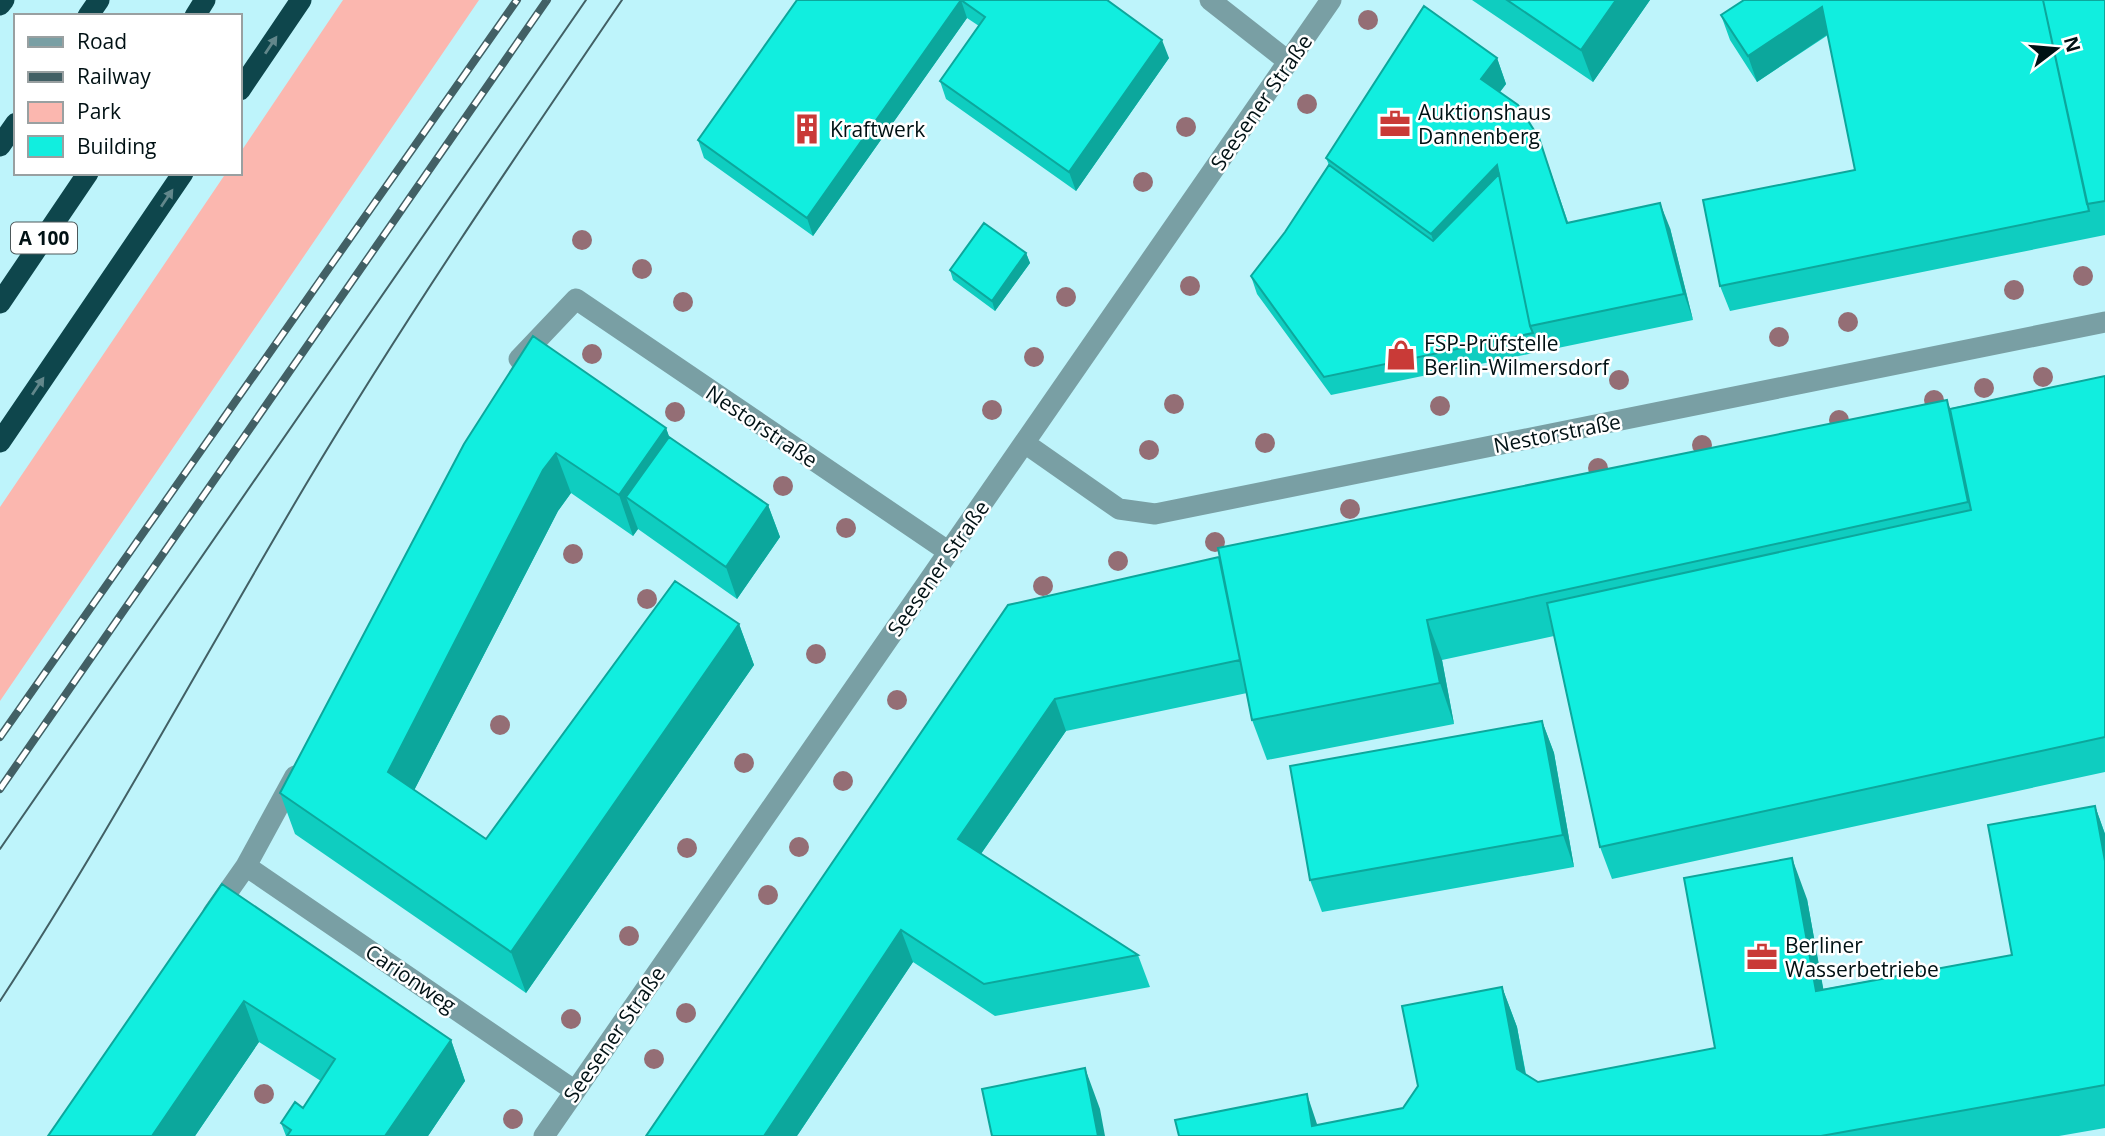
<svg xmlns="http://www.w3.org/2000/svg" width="2105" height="1136" font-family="'Open Sans',sans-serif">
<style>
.green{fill:#fbb7af}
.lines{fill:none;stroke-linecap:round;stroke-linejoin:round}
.minor{stroke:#799fa4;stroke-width:21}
.highway{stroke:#0e464c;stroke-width:21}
.tram{stroke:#426065;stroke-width:2}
.rail-casing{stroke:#426065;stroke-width:8}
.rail{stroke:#fff;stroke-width:5;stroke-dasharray:16;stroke-linecap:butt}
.tree{fill:#946e75}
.wall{fill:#0fcdc0}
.shaded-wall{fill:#0ca79c}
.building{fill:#11eedf;stroke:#0ca79c;stroke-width:2}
.oneway{fill:#62878b}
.labels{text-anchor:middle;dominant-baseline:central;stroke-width:5;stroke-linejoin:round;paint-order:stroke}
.shield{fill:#fff;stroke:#4c585a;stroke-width:2}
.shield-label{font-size:19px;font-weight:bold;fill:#001114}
.street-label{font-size:21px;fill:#001114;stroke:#fff}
.poi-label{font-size:21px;fill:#001114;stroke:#fff;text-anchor:start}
</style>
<rect width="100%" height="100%" fill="#bef4fb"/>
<path class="green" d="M343,0h136l-479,701v-194l226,-334h14v-20z"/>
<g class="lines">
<path class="minor" d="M1210,0l79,62
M519,359l57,-60 373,253
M1026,444l93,65 36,5 950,-192
M246,866l329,225
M213,913l33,-47 49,-90
M544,1136l787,-1136"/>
<path class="highway" d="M0,5l4,-5
M88,16l11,-16
M195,16l10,-16
M240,90l61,-90
M0,146l16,-23
M0,303l88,-130
M0,442l183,-269"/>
<path class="tram" d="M0,849l586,-849
M0,1001c109,-167 203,-343 305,-515 99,-166 208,-326 317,-486"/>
<g class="rail-casing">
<path id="rail" d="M0,737l517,-737
M0,789l547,-789"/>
</g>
<use href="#rail" class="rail"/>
</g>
<g class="tree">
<circle cx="1368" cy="20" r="10"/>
<circle cx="1307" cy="104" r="10"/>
<circle cx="1186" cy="127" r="10"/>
<circle cx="1143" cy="182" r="10"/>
<circle cx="582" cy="240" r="10"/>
<circle cx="642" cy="269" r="10"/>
<circle cx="2083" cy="276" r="10"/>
<circle cx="1190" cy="286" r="10"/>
<circle cx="2014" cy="290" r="10"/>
<circle cx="1066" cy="297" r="10"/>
<circle cx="683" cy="302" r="10"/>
<circle cx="1848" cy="322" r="10"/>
<circle cx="1779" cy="337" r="10"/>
<circle cx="592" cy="354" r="10"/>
<circle cx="1034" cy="357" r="10"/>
<circle cx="2043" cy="377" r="10"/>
<circle cx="1619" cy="380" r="10"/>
<circle cx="1984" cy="388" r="10"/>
<circle cx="1934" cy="400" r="10"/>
<circle cx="1174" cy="404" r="10"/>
<circle cx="1440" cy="406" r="10"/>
<circle cx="992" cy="410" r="10"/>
<circle cx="675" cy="412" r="10"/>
<circle cx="1839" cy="420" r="10"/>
<circle cx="1265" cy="443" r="10"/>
<circle cx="1702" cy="445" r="10"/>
<circle cx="1149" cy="450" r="10"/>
<circle cx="1598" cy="468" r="10"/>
<circle cx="783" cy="486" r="10"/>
<circle cx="1350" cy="509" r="10"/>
<circle cx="846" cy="528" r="10"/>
<circle cx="1215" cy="542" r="10"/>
<circle cx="573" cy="554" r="10"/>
<circle cx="1118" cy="561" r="10"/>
<circle cx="1043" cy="586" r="10"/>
<circle cx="647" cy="599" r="10"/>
<circle cx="816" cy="654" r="10"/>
<circle cx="897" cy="700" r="10"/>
<circle cx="500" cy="725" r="10"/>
<circle cx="744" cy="763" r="10"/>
<circle cx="843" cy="781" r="10"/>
<circle cx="799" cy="847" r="10"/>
<circle cx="687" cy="848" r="10"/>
<circle cx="768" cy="895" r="10"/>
<circle cx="629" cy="936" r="10"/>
<circle cx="686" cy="1013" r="10"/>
<circle cx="571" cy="1019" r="10"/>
<circle cx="654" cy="1059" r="10"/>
<circle cx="264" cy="1094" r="10"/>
<circle cx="513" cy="1119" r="10"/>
</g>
<path class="wall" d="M797,0h310l62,58 -93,133 -130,-92 -6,-18 39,-55 -12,-8 -154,218 -109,-78 -6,-18z
M1472,0h178l-57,82z
M2105,0v235l-375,76 -10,-25 135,-116 -27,-135 -71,47 -27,-42 -9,-25z
M1497,58l9,26 -6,8 39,46 29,84 102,6 23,92 -362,75 -74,-101 -6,-18 34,-44 44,-67 -3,-7z
M1026,253l4,10 -35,48 -42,-31 -3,-10z
M2105,376v396l-493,107 -12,-32 -46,-211 -112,24 12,64 -187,36 -15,-40 -5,-27 -181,38 -85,123 157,101 12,32 -155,29 -82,-54 -116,174 211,-531z
M666,428l3,9 99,68 12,32 -43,62 -99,-70 -5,7 -62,-43 -13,18 -144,279 72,49 253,-215 15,41 -228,328 -231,-159 -15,-41 184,-349z
M1542,721l12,32 20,114 -252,45 -12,-32z
M2095,806l10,28v294l-46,8h-880l139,-11 85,-17 99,-121 15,40 9,47 12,8 177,-34 92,-149 16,90 189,-34z
M222,884l229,156 14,41 -37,55h-142l-5,-13 22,-15 18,-27 -62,-39 -64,94h-147z"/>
<path class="shaded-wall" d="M961,0l6,18 -154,218 -6,-18z
M1616,0h34l-57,82 -12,-32z
M1822,7l9,25 -74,50 -9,-26z
M1162,40l7,18 -93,133 -7,-19z
M1497,58l9,26 -16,21 -9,-26z
M1497,165l9,26 -66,68 -9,-25z
M1660,203l10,25 23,92 -9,-26z
M1026,253l4,10 -35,48 -3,-10z
M1947,400l15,41 21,101 -15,-40z
M666,428l15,41 -55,28 12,32 -5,7 -14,-41z
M556,453l15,40 -13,18 -155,301 -15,-40 155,-302z
M768,505l12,32 -43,62 -11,-32z
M1427,620l15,40 12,64 -14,-41z
M739,624l15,41 -228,328 -15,-41z
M1055,699l11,32 -97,140 -11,-32z
M1542,721l12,32 20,114 -11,-32z
M2095,806l10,28v27z
M1792,858l15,41 24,132 -15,-40z
M901,930l12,32 -116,174h-33z
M1502,987l15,40 15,83 -15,-41z
M244,1001l15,41 -64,94h-43z
M451,1040l14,41 -37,55h-43z
M1085,1068l15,41 5,27h-7z
M1307,1094l14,42 -9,-10z"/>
<path class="building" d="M797,0h164l-154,218 -109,-78z
M961,0h146l55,40 -93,132 -129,-91 45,-64z
M1507,0h109l-35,50z
M1744,0h299l46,211 -369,75 -17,-86 152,-30 -33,-163 -74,49 -27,-41z
M2043,0h62v201l-18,3z
M1424,6l73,52 -16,21 37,26 21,33 28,85 93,-20 24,91 -154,32 -33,-161 -66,69 -105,-76z
M1329,165l104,76 66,-67 31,152 3,7 -209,44 -73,-101 34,-44z
M984,223l42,30 -34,48 -42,-31z
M533,336l133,92 -47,67 -63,-42 -13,17 -155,302 98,67 189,-258 64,43 -228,328 -231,-159 184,-349z
M2105,376v361l-505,110 -53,-244 424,-93 -21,-101z
M1947,400l21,102 -541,118 13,63 -188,37 -34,-172z
M669,437l99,68 -42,62 -100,-70z
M1219,557l21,103 -185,39 -97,140 180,116 -154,29 -83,-54 -137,206h-118l362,-531z
M1542,721l21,114 -253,45 -20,-114z
M2095,806l10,55v224l-284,51h-642l-4,-16 132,-26 5,32 91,-18 15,-22 -16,-80 100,-19 15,82 21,13 177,-34 -31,-170 108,-20 24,133 196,-36 -24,-130z
M222,884l229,156 -66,96h-98l4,-6 -10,-7 14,-21 8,6 32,-49 -91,-58 -92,135h-104z
M1085,1068l13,68h-106l-10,-47z"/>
<defs><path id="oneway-solid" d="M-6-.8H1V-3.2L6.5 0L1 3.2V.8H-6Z" transform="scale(1.75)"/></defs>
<g class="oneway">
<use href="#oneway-solid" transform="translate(271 45) rotate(-56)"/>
<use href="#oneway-solid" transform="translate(167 198) rotate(-56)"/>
<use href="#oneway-solid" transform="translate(38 386) rotate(-56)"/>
</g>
<defs>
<g id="office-bare" transform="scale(2.415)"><path d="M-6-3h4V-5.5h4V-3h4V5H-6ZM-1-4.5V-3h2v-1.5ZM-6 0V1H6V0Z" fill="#c93a37" stroke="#fff" stroke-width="2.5" paint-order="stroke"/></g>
<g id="building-bare" transform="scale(2.415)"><path d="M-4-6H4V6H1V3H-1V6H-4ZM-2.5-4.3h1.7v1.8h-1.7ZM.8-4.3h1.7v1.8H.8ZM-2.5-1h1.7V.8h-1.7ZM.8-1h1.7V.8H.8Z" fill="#c93a37" stroke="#fff" stroke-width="2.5" paint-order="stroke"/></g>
<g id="shop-bare" transform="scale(2.415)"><path d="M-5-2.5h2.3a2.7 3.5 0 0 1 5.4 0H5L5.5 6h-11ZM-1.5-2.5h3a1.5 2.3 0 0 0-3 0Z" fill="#c93a37" stroke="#fff" stroke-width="2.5" paint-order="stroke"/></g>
</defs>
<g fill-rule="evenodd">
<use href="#office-bare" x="1395" y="124"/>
<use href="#building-bare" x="807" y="129"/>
<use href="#shop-bare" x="1401" y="355"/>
<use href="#office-bare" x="1762" y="957"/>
</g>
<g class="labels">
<rect class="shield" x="11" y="222.5" width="66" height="31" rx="5"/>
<g class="shield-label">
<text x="44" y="238">A 100</text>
</g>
<g class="street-label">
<text transform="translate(1261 102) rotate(-55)">Seesener Straße</text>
<text transform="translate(762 426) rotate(34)">Nestorstraße</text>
<text transform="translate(1557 433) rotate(-11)">Nestorstraße</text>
<text transform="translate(938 568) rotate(-55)">Seesener Straße</text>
<text transform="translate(411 978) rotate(34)">Carionweg</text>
<text transform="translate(614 1034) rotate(-55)">Seesener Straße</text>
</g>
<g class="poi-label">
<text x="1418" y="112">Auktionshaus<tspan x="1418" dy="24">Dannenberg</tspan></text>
<text x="830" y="129">Kraftwerk</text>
<text x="1424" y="343">FSP-Prüfstelle<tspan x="1424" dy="24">Berlin-Wilmersdorf</tspan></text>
<text x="1785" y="945">Berliner<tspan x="1785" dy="24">Wasserbetriebe</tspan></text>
</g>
</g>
<rect x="14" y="14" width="228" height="161" fill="#ffffff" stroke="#99a0a1" stroke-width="2"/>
<rect x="28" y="37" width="35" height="10" fill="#799fa4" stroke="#99a0a1" stroke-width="2"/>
<text x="77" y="49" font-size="21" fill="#001114">Road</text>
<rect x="28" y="72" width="35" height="10" fill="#426065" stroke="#99a0a1" stroke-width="2"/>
<text x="77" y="84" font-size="21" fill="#001114">Railway</text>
<rect x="28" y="102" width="35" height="21" fill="#fbb7af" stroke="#99a0a1" stroke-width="2"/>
<text x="77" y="119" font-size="21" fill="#001114">Park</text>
<rect x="28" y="136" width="35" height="21" fill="#11eedf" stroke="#99a0a1" stroke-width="2"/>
<text x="77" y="154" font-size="21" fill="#001114">Building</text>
<g transform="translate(2056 49) rotate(74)" stroke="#ffffff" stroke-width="5" paint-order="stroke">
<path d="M0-5L12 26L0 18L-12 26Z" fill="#001114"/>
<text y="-10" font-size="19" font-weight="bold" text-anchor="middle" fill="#001114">N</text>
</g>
</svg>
